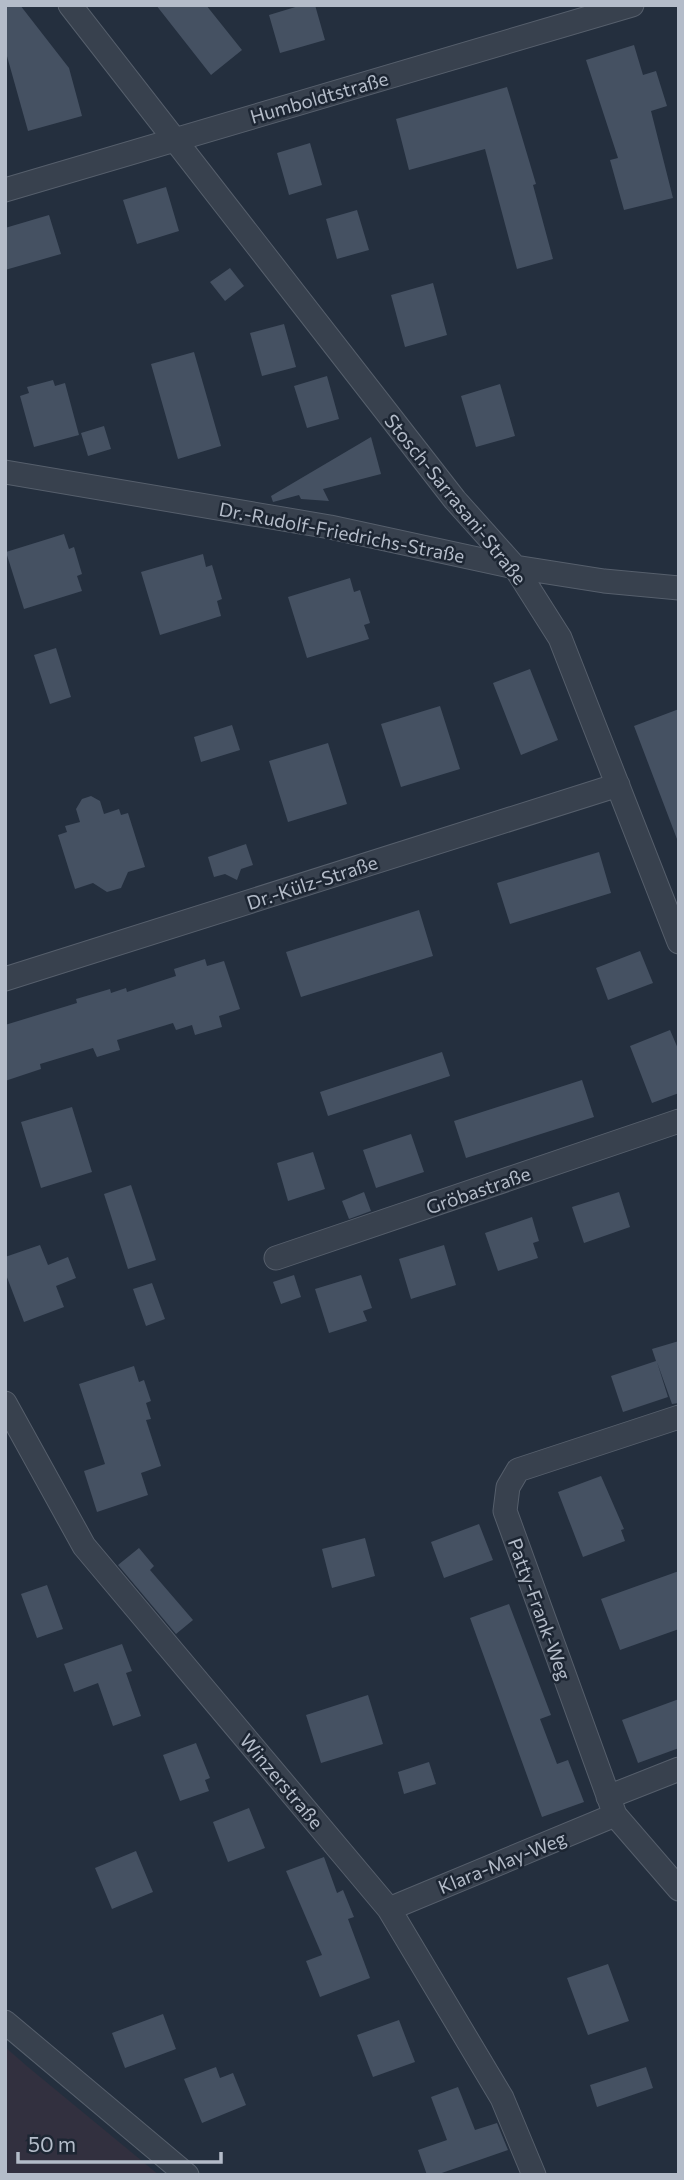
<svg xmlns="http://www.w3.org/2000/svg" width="684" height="2180" font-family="Commissioner,sans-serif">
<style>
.medical{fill:#32303f}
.building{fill:#455162}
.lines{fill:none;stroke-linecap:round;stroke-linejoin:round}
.street-casing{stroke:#565f6c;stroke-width:25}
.street{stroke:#38414e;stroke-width:23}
.labels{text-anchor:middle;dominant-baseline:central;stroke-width:5;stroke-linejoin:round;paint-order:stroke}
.street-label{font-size:19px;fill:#b4bcc9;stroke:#1d2633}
</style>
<rect width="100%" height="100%" fill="#242f3e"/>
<path class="medical" d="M5,2047l23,20 131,108h-154z"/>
<path class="building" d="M5,5h15l49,63 13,48 -54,15 -23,-82z
M156,5h50l36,45 -31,25z
M302,5h13l10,35 -45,13 -11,-38z
M634,45l9,30 13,-4 11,35 -16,5 22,87 -49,12 -14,-50 8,-2 -32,-98z
M507,87l29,97 -3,1 20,74 -36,10 -32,-120 -76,21 -13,-51z
M310,143l12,42 -33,10 -12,-42z
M166,187l13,44 -42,13 -14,-44z
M357,210l12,40 -32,9 -11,-40z
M49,215l12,39 -56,16v-42z
M230,268l14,18 -19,15 -15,-19z
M433,283l14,52 -42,12 -14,-52z
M284,324l12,43 -34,9 -12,-43z
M194,352l27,94 -43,13 -27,-95z
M327,376l12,43 -32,9 -13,-42z
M53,380l2,6 10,-3 14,52 -45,12 -14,-51 9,-3 -2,-6z
M500,384l15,52 -39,11 -15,-51z
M104,426l7,23 -23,7 -7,-23z
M371,437l10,37 -58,15 6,12 -28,-2 -2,-4 -26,7 -2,-6z
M64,534l5,15 5,-2 8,27 -5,2 5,15 -58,18 -18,-57z
M203,554l3,13 6,-2 10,34 -5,2 4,15 -61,19 -19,-63z
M350,578l4,14 6,-2 10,33 -6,2 5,14 -62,19 -19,-61z
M56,648l15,49 -21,7 -16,-49z
M530,669l28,71 -37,15 -28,-72z
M440,706l20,63 -59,18 -20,-63z
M679,709v130h-2l-43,-113z
M232,725l8,25 -39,12 -7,-25z
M328,743l19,61 -59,18 -19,-61z
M91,796l9,5 4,13 15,-5 2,6 7,-2 17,54 -17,5 -7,16 -14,4 -14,-9 -18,6 -17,-54 9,-3 -2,-6 15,-4 -4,-13 6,-10z
M246,844l7,21 -12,4 -4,11 -12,-6 -11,3 -6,-20z
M599,852l12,41 -101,31 -13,-41z
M419,910l14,46 -132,41 -15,-45z
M640,951l13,32 -45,17 -12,-32z
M205,959l2,7 17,-5 16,48 -21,7 3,11 -27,8 -3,-10 -16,5 -3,-7 -56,17 3,10 -23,7 -4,-9 -53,16 1,5 -36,12v-56l72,-22 -1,-4 34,-10 1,4 15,-5 1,4 49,-16 -2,-7z
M670,1030l9,21v42l-27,10 -22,-57z
M442,1052l8,24 -122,40 -8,-24z
M582,1080l12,37 -128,41 -12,-37z
M72,1107l20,65 -51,16 -20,-66z
M411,1134l13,38 -48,16 -13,-38z
M313,1152l12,37 -37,12 -11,-38z
M131,1185l25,75 -28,9 -24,-75z
M364,1192l7,19 -22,8 -7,-18z
M619,1192l11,35 -46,16 -12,-36z
M532,1217l7,24 -6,2 5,15 -40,13 -13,-38z
M40,1245l8,20 20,-8 8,21 -20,8 8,21 -40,15 -19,-50v-15z
M444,1245l12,40 -45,14 -12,-40z
M294,1275l7,22 -20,7 -8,-22z
M361,1275l11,33 -9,3 4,10 -38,12 -14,-44z
M152,1283l13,36 -19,7 -13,-37z
M679,1341v62l-7,1 -15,-42 11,35 -45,15 -12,-36 45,-15 -4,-12z
M134,1366l5,16 5,-2 7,21 -5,2 5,16 -5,1 15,46 -20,7 7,22 -51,17 -13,-41 21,-7 -26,-80z
M601,1476l23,53 -3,1 4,11 -42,16 -25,-65z
M479,1524l14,36 -49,18 -13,-36z
M365,1538l10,38 -43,12 -10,-39z
M139,1548l15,18 -4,4 43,50 -17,14 -58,-69z
M679,1571v58l-59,21 -19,-51z
M47,1585l16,44 -26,9 -16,-44z
M509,1604l42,111 -11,4 17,45 11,-4 16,42 -42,15 -72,-199z
M122,1644l10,27 -6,2 15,43 -28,10 -15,-43 -24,9 -10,-28z
M368,1695l15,49 -62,19 -15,-48z
M679,1699v49l-41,15 -16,-43z
M196,1743l14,35 -5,2 4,11 -29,10 -17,-46z
M429,1762l7,22 -32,10 -6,-22z
M249,1808l16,40 -37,14 -15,-40z
M136,1851l17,41 -41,17 -17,-41z
M324,1857l13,36 6,-3 11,27 -6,2 22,59 -50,19 -14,-36 16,-6 -36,-84z
M608,1964l21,57 -41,14 -21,-57z
M163,2014l13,35 -51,19 -13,-35z
M399,2020l16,42 -42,15 -16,-42z
M216,2067l4,11 13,-5 13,32 -44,18 -18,-44z
M646,2067l7,21 -56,19 -7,-22z
M458,2087l17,43 22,-7 11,27 -72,25h-9l-9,-25 29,-10 -16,-43z"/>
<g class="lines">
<g class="street-casing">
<path id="street" d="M70,5l385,495 60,67 45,71 119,304
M5,190l627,-185
M5,472l325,55 185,40 89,14 75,7
M5,979l613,-194
M276,1258l403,-137
M5,1403l79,143 305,363 113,189 32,77
M679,1417l-161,53 -10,17 -3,24 110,304 64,74
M608,1797l71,-28
M389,1909l226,-94
M5,2022l182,153"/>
</g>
<use href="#street" class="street"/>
</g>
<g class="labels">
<g class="street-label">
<text transform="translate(319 97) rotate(-16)">Humboldtstraße</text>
<text transform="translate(456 499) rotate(51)">Stosch-Sarrasani-Straße</text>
<text transform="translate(342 532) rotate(11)">Dr.-Rudolf-Friedrichs-Straße</text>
<text transform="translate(312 882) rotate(-18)">Dr.-Külz-Straße</text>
<text transform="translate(478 1190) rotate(-19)">Gröbastraße</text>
<text transform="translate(540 1609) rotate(70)">Patty-Frank-Weg</text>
<text transform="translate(282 1781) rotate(50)">Winzerstraße</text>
<text transform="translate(502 1862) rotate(-22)">Klara-May-Weg</text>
</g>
</g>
<rect width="684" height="2180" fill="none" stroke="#b4bcc9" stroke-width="14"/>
<path d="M18 2152v10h203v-10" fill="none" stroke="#b4bcc9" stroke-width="3.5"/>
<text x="28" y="2152" font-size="21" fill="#b4bcc9" stroke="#1d2633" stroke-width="5" paint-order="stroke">50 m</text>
</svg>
